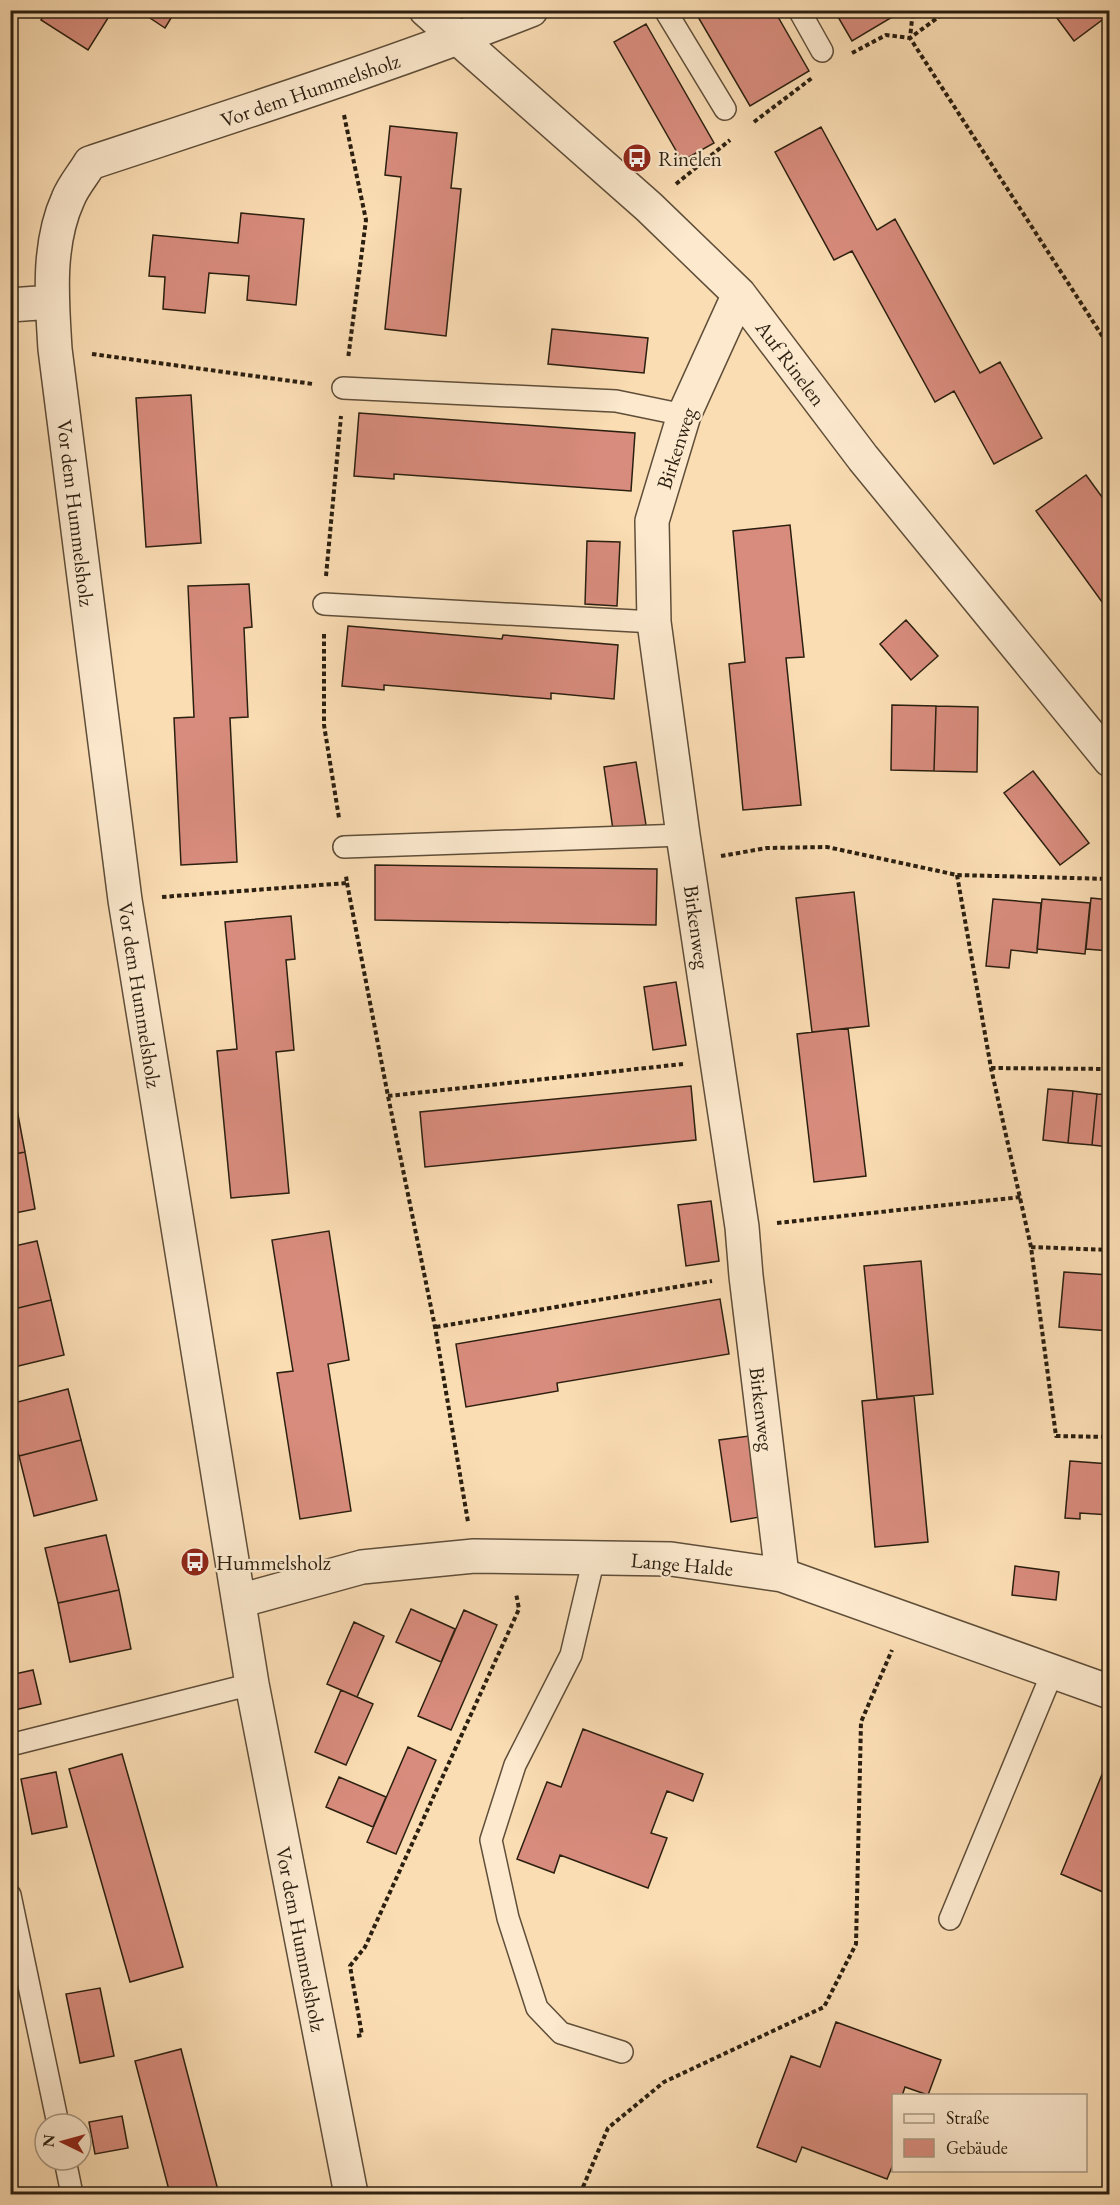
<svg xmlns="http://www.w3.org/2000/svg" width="1120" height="2205" font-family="'EB Garamond',serif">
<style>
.building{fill:#d88c7d;stroke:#2b1f10;stroke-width:1.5}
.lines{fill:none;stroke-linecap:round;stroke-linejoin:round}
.service-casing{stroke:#5f4e39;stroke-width:24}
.minor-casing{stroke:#5f4e39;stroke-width:36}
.path{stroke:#2b1f10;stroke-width:4;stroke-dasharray:4.5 3;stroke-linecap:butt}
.service{stroke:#fce9ce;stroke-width:21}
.minor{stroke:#fce9ce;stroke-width:33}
.labels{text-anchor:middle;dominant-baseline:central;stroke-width:4.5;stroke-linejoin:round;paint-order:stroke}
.street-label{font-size:21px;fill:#2b1f10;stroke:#fce9ce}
.poi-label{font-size:21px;fill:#2b1f10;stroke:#fce9ce;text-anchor:start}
</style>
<rect width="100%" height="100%" fill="#fbddb4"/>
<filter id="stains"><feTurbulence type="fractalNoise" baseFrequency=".00333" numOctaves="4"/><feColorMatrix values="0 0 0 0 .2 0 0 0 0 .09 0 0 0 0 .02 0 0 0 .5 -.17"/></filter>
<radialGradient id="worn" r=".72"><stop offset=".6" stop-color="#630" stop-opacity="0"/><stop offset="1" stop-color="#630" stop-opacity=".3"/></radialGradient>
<path class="building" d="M47,10h66l-25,40 -47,-30z
M138,10h38l-11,18z
M694,10h80l35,61 -59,35z
M834,10h70l-52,31z
M1051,10h59v4l-36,27z
M646,24l68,119 -32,18 -68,-119z
M390,126l67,7 -6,55 10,1 -15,147 -61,-7 16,-152 -16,-2z
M821,127l56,103 18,-11 85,154 20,-11 42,76 -48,26 -40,-73 -19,11 -83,-151 -18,9 -59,-108z
M241,213l63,6 -8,86 -49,-5 2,-24 -40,-3 -4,40 -42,-4 2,-32 -16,-1 4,-41 85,8z
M552,329l96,9 -4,35 -96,-9z
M191,395l10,148 -55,4 -10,-149z
M359,413l276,20 -4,58 -237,-17v5l-40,-3z
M1086,475l24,33v105l-74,-102z
M790,525l14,132 -18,1 15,147 -58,5 -14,-146 16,-2 -12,-131z
M587,541l33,1 -3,64 -32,-2z
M249,584l3,43 -8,1 4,89 -18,1 7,144 -56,3 -7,-147 20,-1 -6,-131z
M906,620l32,36 -27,24 -31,-36z
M348,626l154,13 1,-4 115,10 -4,54 -63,-6v6l-167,-14v5l-42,-4z
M892,705l44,1 -2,65 -43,-1z
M936,706l42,1 -1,65 -43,-1z
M636,762l10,63 -33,5 -9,-63z
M1033,771l56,72 -29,22 -56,-72z
M375,865l282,4 -1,56 -281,-5z
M854,892l15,134 -57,6 -16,-134z
M1091,898l19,2v51l-24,-2z
M993,899l48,4 -4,50 -26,-3 -2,18 -23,-2z
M1042,899l48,4 -5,51 -48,-5z
M291,916l4,43 -9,1 8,90 -18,2 13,141 -58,5 -14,-147 20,-2 -12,-127z
M676,982l10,63 -33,5 -9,-63z
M848,1028l18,148 -52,6 -17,-148z
M691,1086l5,54 -271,27 -5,-55z
M1048,1089l25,2 -5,52 -25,-3z
M1073,1091l24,3 -5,51 -24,-2z
M14,1094l11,58 -15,3v-60z
M1097,1094l13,1v52l-18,-2z
M25,1152l10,57 -25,5v-59z
M711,1201l8,60 -33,5 -8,-61z
M329,1231l20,129 -21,4 23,147 -51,8 -23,-146 16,-2 -21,-131z
M37,1241l14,59 -41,10v-63z
M921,1261l12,133 -56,5 -13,-133z
M1064,1272l46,3v56l-51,-4z
M720,1299l9,55 -172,29 1,8 -92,16 -10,-63z
M51,1300l13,55 -54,13v-58z
M68,1389l13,51 -62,16 -9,-33v-19z
M914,1396l14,146 -53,5 -13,-146z
M749,1436l11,81 -29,5 -12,-82z
M81,1440l16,60 -63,16 -15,-60z
M1070,1461l40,3v51l-30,-2v6l-15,-1z
M106,1535l13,55 -61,13 -13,-55z
M1015,1566l44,6 -3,28 -44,-5z
M119,1590l12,59 -61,13 -12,-59z
M411,1609l44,20 -14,33 -45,-20z
M464,1610l33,15 -46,105 -33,-14z
M354,1622l30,14 -27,61 -30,-13z
M33,1670l8,34 -31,7v-36z
M341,1690l32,14 -27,61 -31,-13z
M583,1729l120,45 -10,27 -26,-10 -16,42 16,5 -19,50 -88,-33 -6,18 -37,-14 30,-77 14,5z
M408,1747l28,13 -40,94 -29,-12z
M122,1754l61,213 -53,15 -61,-213z
M1108,1760l2,1v134l-49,-21z
M56,1772l11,55 -35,7 -11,-55z
M339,1777l47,20 -13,30 -47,-20z
M100,1988l14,68 -34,7 -14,-69z
M836,2022l105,38 -13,35 -23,-8 -3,9h-8v66l-7,17 -85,-32 -6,15 -39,-15 34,-91 29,11z
M181,2049l38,145h-49l-35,-133z
M122,2116l6,32 -33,6 -6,-32z"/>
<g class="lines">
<g class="service-casing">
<path id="service" d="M665,10l60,99
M799,10l23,41
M343,388l273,13 68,14
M324,604l330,18
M344,847l339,-12
M594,1558l-23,97 -56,110 -24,75 17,78 29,90 24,25 61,19
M10,1745l242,-61
M10,1895l48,229
M950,1919l103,-248
M65,2160l7,34"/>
</g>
<g class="minor-casing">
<path id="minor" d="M426,10l223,197 90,87 124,164 247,302
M739,294l-55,121 -32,106 2,101 29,213 59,392 4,49 36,299
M10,305l42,-3
M239,1601l123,-34 112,-11 197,3 111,16 328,117
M351,2194l-99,-510 -127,-784 -70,-551c-3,-49 -8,-104 13,-150 5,-13 15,-24 22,-36 148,-49 296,-96 441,-153"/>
</g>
<path class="path" d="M948,10l-38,28 200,310
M852,53l34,-18 24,3 3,-28
M344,115l22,105 -18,139
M754,122l58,-44
M676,184l54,-44
M92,354l221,30
M326,576l15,-160
M324,634v91l15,93
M721,856l46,-8 60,-1 130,28 153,4
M957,875l34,193 40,179 25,189 54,1
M347,883l41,213 47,231 33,195
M162,897l185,-14 -1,-7
M991,1068l119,1
M388,1096l295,-32
M777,1223l244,-26
M1031,1247l79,3
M436,1327l276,-46
M357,2036l5,-1 -12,-69 15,-19 154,-338 -3,-16
M580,2194l28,-66 56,-46 160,-75 32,-63 5,-222 31,-72"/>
<use href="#service" class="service"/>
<use href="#minor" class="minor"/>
</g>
<defs>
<g id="bus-disc" transform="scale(1.5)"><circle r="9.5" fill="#8f2418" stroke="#fce9ce"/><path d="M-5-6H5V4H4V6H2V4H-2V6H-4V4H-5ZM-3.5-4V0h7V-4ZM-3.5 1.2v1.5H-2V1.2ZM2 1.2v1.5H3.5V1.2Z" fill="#fff"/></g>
</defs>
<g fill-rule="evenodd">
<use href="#bus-disc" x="637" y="158"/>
<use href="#bus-disc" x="195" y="1562"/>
</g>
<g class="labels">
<g class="street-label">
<text transform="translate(310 90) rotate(-19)">Vor dem Hummelsholz</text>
<text transform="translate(791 363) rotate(53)">Auf Rinelen</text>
<text transform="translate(676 448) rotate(-72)">Birkenweg</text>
<text transform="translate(76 513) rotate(83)">Vor dem Hummelsholz</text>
<text transform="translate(697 927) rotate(82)">Birkenweg</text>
<text transform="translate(140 995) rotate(81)">Vor dem Hummelsholz</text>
<text transform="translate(762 1409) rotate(83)">Birkenweg</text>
<text transform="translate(682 1564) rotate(5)">Lange Halde</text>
<text transform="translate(301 1939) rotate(79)">Vor dem Hummelsholz</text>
</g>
<g class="poi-label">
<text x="658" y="158">Rinelen</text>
<text x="216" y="1562">Hummelsholz</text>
</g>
</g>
<rect width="1120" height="2205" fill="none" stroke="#fbddb4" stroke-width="36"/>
<rect x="12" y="12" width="1096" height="2181" fill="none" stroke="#2b1f10" stroke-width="3"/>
<rect x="18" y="18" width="1084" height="2169" fill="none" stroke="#2b1f10" stroke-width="1.5"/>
<rect x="892" y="2094" width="195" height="78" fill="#fce9ce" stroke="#a89882" stroke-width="1.5"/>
<rect x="904" y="2114" width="30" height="9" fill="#fce9ce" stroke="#a89882" stroke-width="1.5"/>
<text x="946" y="2124" font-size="18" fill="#2b1f10">Straße</text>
<rect x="904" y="2139" width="30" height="18" fill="#d88c7d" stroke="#a89882" stroke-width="1.5"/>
<text x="946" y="2154" font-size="18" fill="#2b1f10">Gebäude</text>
<g transform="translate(63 2142) rotate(275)"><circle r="28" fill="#fce9ce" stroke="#a89882" stroke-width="1.5"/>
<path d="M0-4.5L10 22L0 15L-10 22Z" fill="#8f2418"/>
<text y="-9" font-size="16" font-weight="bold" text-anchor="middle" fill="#2b1f10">N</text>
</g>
<rect width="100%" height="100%" filter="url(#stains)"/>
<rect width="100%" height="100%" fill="url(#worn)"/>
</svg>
